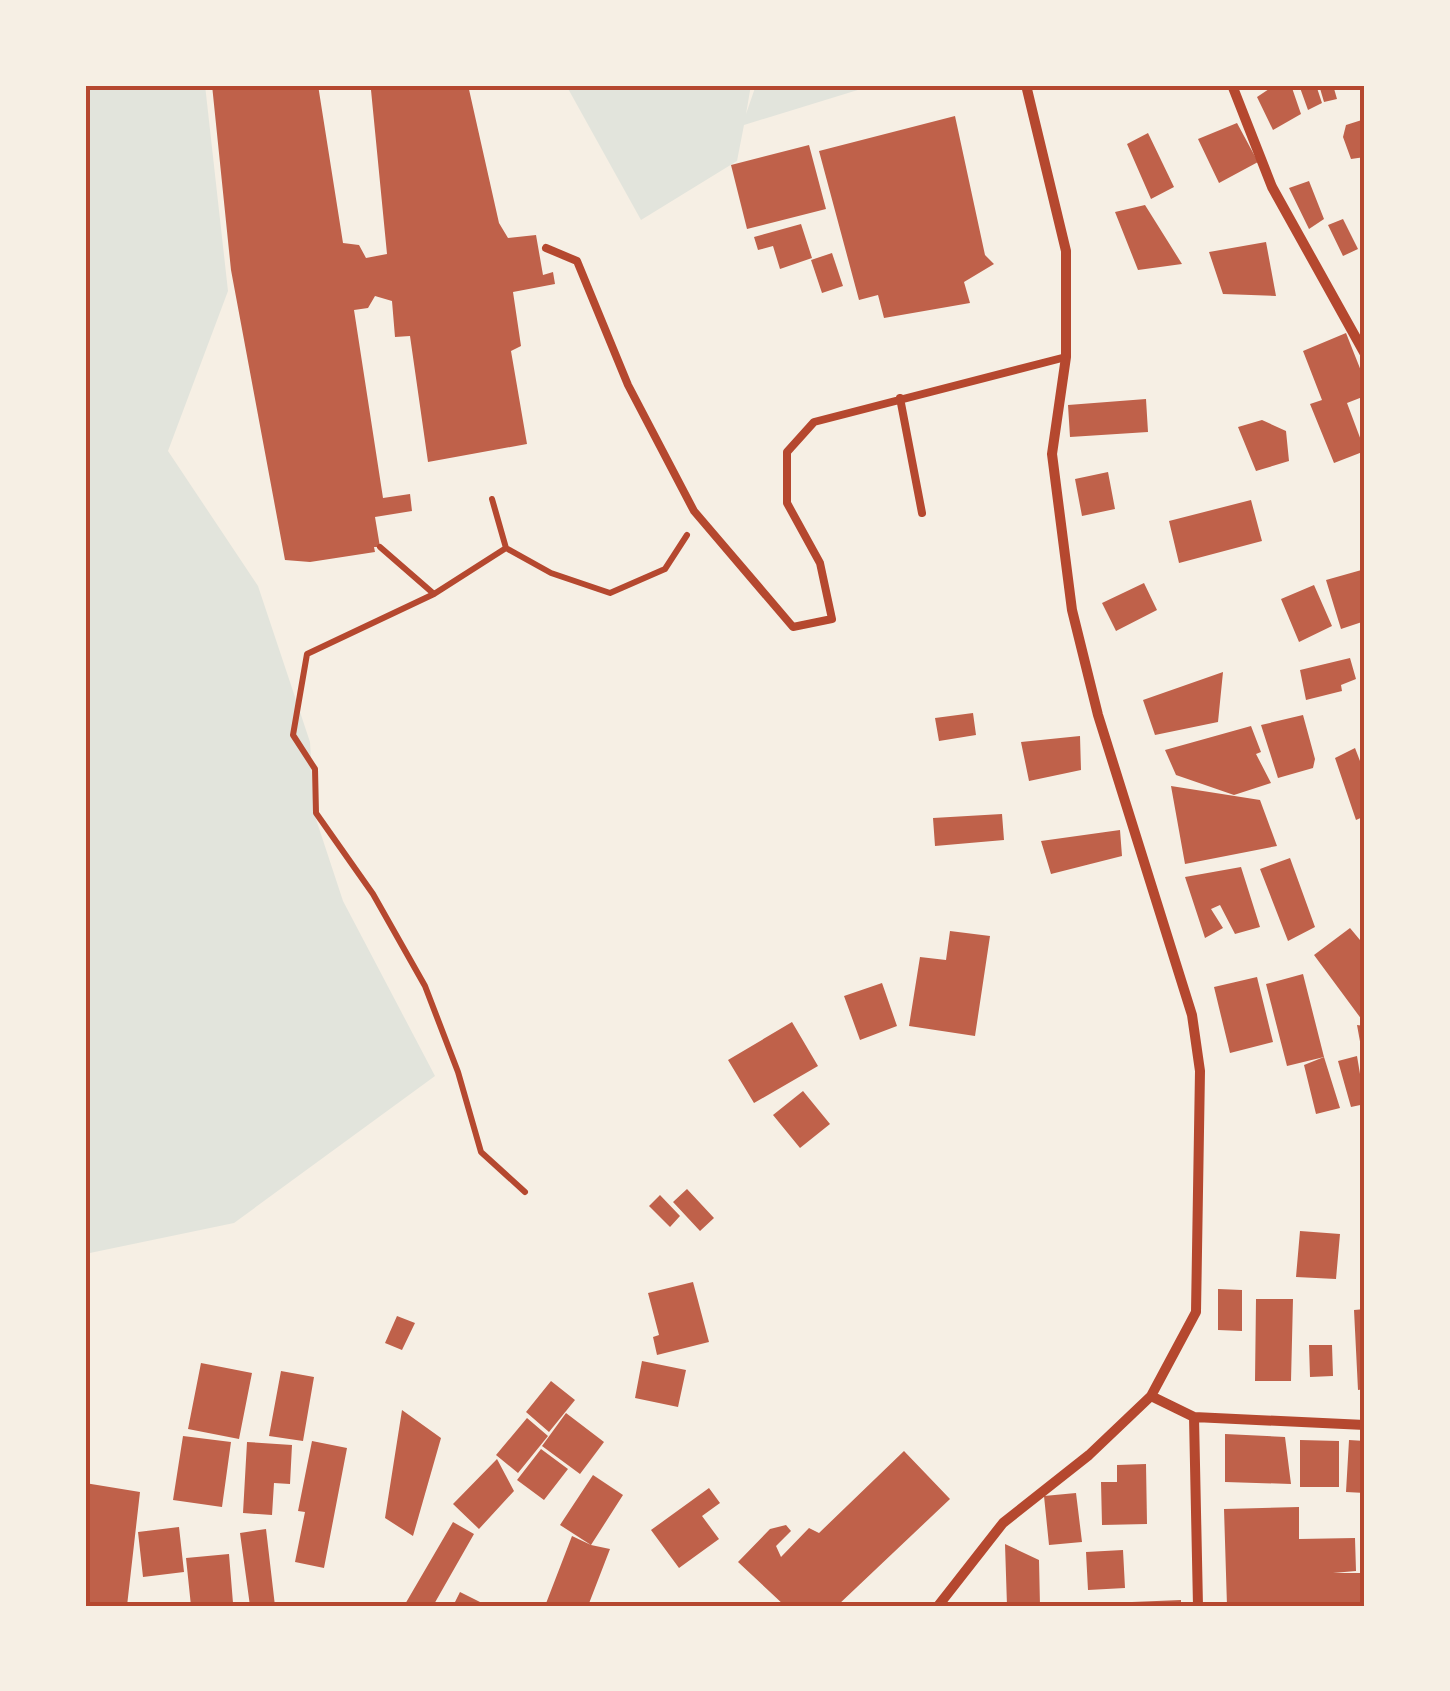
<svg xmlns="http://www.w3.org/2000/svg" width="1450" height="1691" font-family="'PT Serif',serif">
<style>
.green{fill:#e2e4dc}
.building{fill:#bf614a}
.lines{fill:none;stroke-linecap:round;stroke-linejoin:round}
.path{stroke:#b5482f;stroke-width:6}
.service{stroke:#b5482f;stroke-width:8}
.minor{stroke:#b5482f;stroke-width:10}
.neatline{fill:none;stroke:#b5482f;stroke-width:4}
</style>
<rect width="100%" height="100%" fill="#f6efe4"/>
<path class="green" d="M85,85h120l23,206 -60,160 90,135 52,156 4,71 29,88 92,175 -201,147 -149,31z
M566,85h185l-5,29 10,-29h118l-130,40 -7,36 -96,59z"/>
<path class="building" d="M212,85h106l25,158 16,2 7,13 21,-4 -16,-164 97,-5 31,138 9,15 28,-3 7,40 10,-3 2,12 -42,8 8,54 -10,5 16,93 -99,18 -18,-126 -15,1 -3,-36 -17,-5 -7,12 -14,2 29,188 27,-4 2,17 -37,6 5,30h-6l1,5 -65,10 -25,-2 -54,-290z
M1275,85h16l10,29 -28,16 -16,-33z
M1299,85h17l6,18 -14,7z
M1319,85h14l4,14 -13,3z
M955,116l30,139 9,9 -30,18 6,21 -86,15 -6,-23 -19,5 -40,-149z
M1365,119v38l-14,2 -8,-22 3,-12z
M1237,123l21,39 -39,21 -21,-44z
M1148,133l26,54 -23,12 -24,-55z
M809,145l17,64 -79,20 -16,-64z
M1309,181l15,38 -15,10 -20,-41z
M1145,205l37,59 -44,6 -23,-58z
M1343,219l15,30 -15,7 -15,-31z
M801,224l11,34 -32,11 -7,-23 -15,4 -4,-13z
M1266,242l10,54 -53,-2 -14,-42z
M832,253l11,33 -21,7 -11,-33z
M1346,333l19,48v15l-18,7 18,48 -31,12 -24,-59 12,-4 -19,-49z
M1146,399l2,33 -78,5 -2,-32z
M1262,420l24,11 3,30 -33,10 -18,-44z
M1108,472l7,37 -33,7 -7,-37z
M1251,500l11,41 -83,22 -10,-42z
M1365,569v52l-24,8 -15,-49z
M1144,583l13,27 -41,21 -14,-28z
M1314,585l18,41 -33,16 -18,-43z
M1350,658l6,21 -15,6 1,6 -36,9 -6,-30z
M1223,672l-5,50 -63,13 -12,-35z
M973,713l3,22 -37,6 -4,-23z
M1303,715l12,44 -2,9 -35,10 -17,-53z
M1251,726l10,26 -5,2 15,29 -37,12 -58,-20 -11,-25z
M1080,736l1,34 -52,11 -8,-39z
M1355,748l10,26v42l-9,4 -21,-62z
M1171,786l89,14 17,46 -92,18z
M1002,814l2,26 -69,6 -2,-28z
M1120,830l2,26 -71,18 -10,-33z
M1290,858l25,69 -27,14 -28,-72z
M1241,867l19,60 -25,7 -15,-29 -9,4 12,19 -18,10 -20,-61z
M1350,928l15,18v78l-51,-69z
M950,931l40,5 -15,100 -66,-10 11,-69 26,3z
M1303,974l21,83 -37,9 -21,-82z
M1257,977l16,65 -43,11 -16,-66z
M882,983l15,43 -37,14 -16,-44z
M792,1022l26,44 -64,37 -26,-43z
M1357,1025l8,1v32h-2z
M1357,1056l8,48 -14,3 -13,-46z
M1324,1057l16,51 -24,6 -12,-49z
M803,1091l27,33 -30,24 -27,-33z
M687,1189l27,29 -14,13 -27,-29z
M660,1195l20,21 -10,11 -21,-21z
M1300,1231l40,3 -4,45 -40,-2z
M693,1282l16,60 -52,13 -4,-18 6,-2 -11,-42z
M1218,1289l24,1v41l-24,-1z
M1256,1299h37l-2,82h-36z
M1365,1309v80l-7,1 -4,-80z
M397,1316l18,7 -13,27 -17,-7z
M1309,1345h23l1,31 -23,1z
M642,1361l44,9 -8,37 -43,-9z
M201,1363l51,10 -13,66 -51,-10z
M281,1371l33,6 -11,64 -34,-5z
M551,1381l24,19 -26,32 -23,-20z
M402,1410l39,28 -28,98 -28,-18z
M566,1413l38,29 -24,32 -38,-28z
M527,1418l21,18 -30,37 -22,-18z
M1225,1434l60,3 6,47 -66,-2z
M183,1436l48,6 -9,65 -49,-7z
M1300,1440l39,1v46h-39z
M1349,1440l16,1v52l-19,-1z
M312,1441l35,7 -23,120 -29,-6 10,-50 -7,-1z
M247,1442l45,3 -2,39 -16,-1 -2,32 -29,-2z
M541,1449l27,20 -24,31 -27,-20z
M904,1451l46,48 -113,107 -20,-4 -32,4 -47,-44 32,-33 16,-4 5,6 -15,15 5,11 28,-29 10,5z
M497,1459l17,32 -35,38 -26,-25z
M1146,1464l1,60 -45,1 -1,-43h16v-17z
M593,1475l30,20 -32,50 19,4 -22,57h-43l27,-70 19,9 -31,-20z
M85,1483l55,9 -13,114h-42z
M709,1488l11,15 -18,13 17,23 -40,29 -28,-38z
M1076,1493l6,49 -33,3 -5,-49z
M1299,1507v32l56,-1 1,33 -23,2h30v32l-136,1 -3,-97z
M453,1522l21,12 -41,72h-29z
M179,1527l5,45 -41,5 -5,-45z
M266,1529l9,77h-25l-10,-73z
M1005,1544l34,16 1,46h-33z
M1123,1550l2,38 -37,2 -2,-38z
M229,1554l4,49 -42,3 -5,-48z
M460,1592l28,14h-35z
M1181,1600v6h-49v-4z"/>
<g class="lines">
<path class="path" d="M492,499l14,49 45,25 59,20 55,-24 22,-34
M380,547l54,47 -127,60 -14,81 22,34 1,44 57,81 52,92 33,86 23,80 44,40
M434,594l72,-46"/>
<path class="service" d="M546,248l31,13 51,124 66,126 99,116 39,-8 -12,-56 -33,-60v-51l27,-30 252,-65
M900,398l22,115"/>
<path class="minor" d="M1232,85l40,102 93,167
M1151,1396l43,21 171,8
M1194,1417l4,189
M938,1606l65,-83 86,-68 62,-59 45,-84 4,-241 -8,-56 -94,-300 -26,-105 -20,-156 14,-97v-106l-40,-166"/>
</g>
<rect width="1450" height="1691" fill="none" stroke="#f6efe4" stroke-width="175"/>
<rect x="88" y="88" width="1274" height="1516" class="neatline"/>
</svg>
